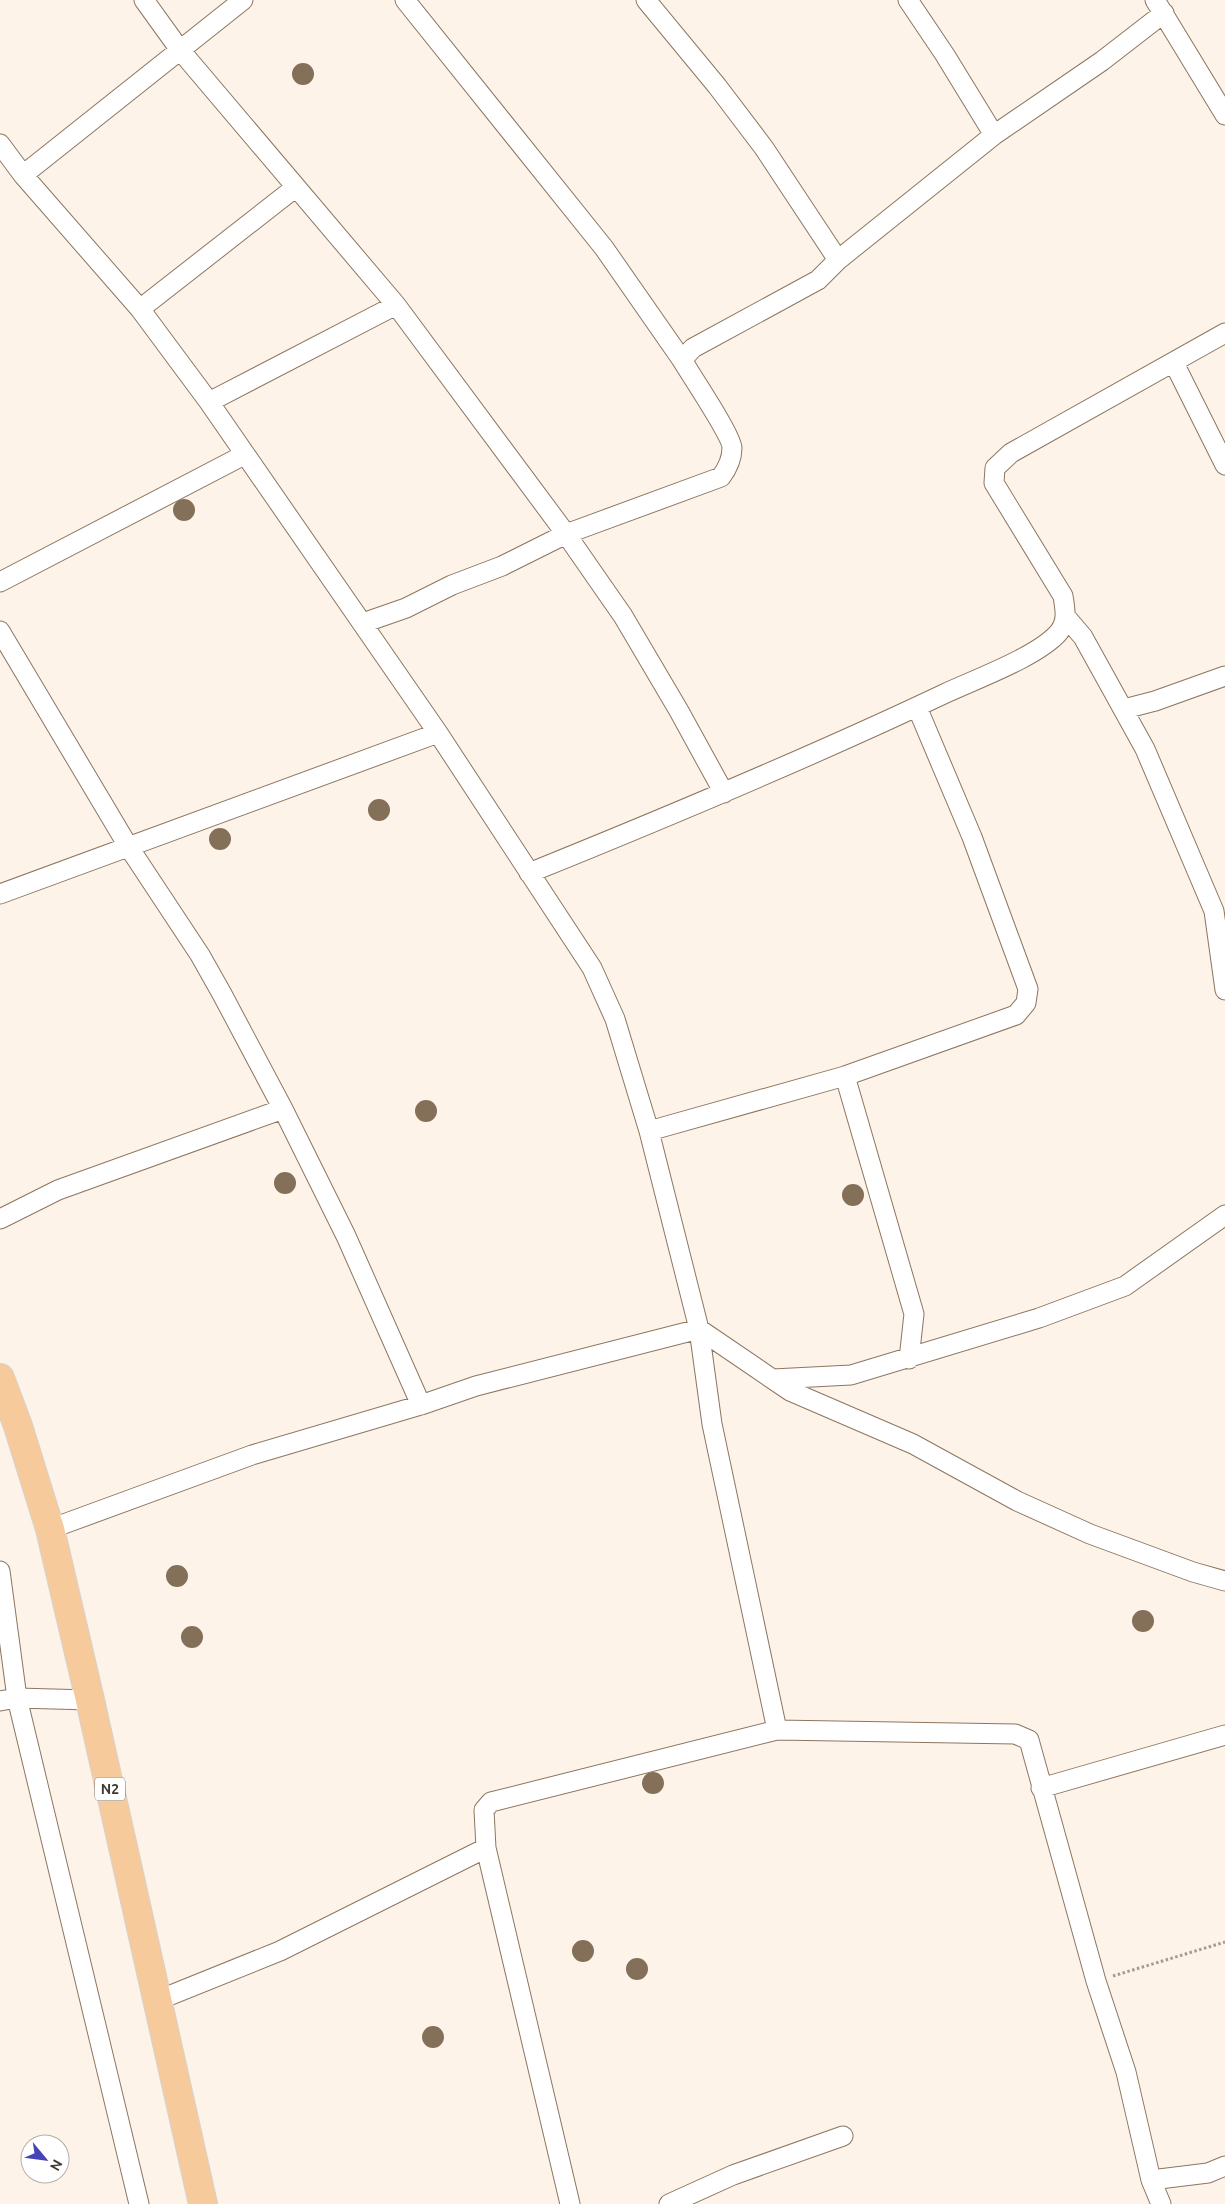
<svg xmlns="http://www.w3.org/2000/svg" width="1225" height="2204" font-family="Ubuntu,sans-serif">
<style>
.building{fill:#846f58}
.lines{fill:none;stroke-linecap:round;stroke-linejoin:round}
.minor-casing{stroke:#8c7660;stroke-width:21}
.trunk-casing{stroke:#d5d3d1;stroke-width:30}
.path{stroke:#a49a90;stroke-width:3;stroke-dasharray:2.5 2.5;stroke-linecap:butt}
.minor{stroke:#fff;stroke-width:19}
.trunk{stroke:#f6ca9a;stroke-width:28}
.labels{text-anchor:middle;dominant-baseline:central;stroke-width:5;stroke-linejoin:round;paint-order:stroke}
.shield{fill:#fff;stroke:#7b746d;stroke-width:1}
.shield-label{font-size:14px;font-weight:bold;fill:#42382e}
</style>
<rect width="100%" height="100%" fill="#fdf3e9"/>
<path class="building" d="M292 74a11 11 0 1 1 22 0a11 11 0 1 1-22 0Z
M173 510a11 11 0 1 1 22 0a11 11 0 1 1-22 0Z
M368 810a11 11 0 1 1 22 0a11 11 0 1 1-22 0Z
M209 839a11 11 0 1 1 22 0a11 11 0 1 1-22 0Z
M415 1111a11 11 0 1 1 22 0a11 11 0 1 1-22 0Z
M274 1183a11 11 0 1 1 22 0a11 11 0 1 1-22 0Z
M842 1195a11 11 0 1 1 22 0a11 11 0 1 1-22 0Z
M166 1576a11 11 0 1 1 22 0a11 11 0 1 1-22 0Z
M1132 1621a11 11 0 1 1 22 0a11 11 0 1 1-22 0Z
M181 1637a11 11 0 1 1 22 0a11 11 0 1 1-22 0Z
M642 1783a11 11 0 1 1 22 0a11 11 0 1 1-22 0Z
M572 1951a11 11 0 1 1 22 0a11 11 0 1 1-22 0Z
M626 1969a11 11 0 1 1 22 0a11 11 0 1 1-22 0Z
M422 2037a11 11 0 1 1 22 0a11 11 0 1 1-22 0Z"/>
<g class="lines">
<g class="minor-casing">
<path id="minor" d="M144,0l36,50 216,255 170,229 57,82 56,95 45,82
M405,0l199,248 78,112
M646,0l71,86 47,62 74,112
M908,0l37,55 49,80
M1155,0l70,115
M0,144l23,31 117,134 69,93 229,331 154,235 23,51 34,112 50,198 13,95 65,306 -286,72 -7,8 2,38
M23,175l220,-175
M140,309l156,-122
M1174,363l51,102
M209,402l187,-97
M0,582l244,-127
M1066,617l17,20 62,112 69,162 11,79
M363,623l43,-15 46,-23 50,-19 64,-32 155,-57c6,-8 11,-18 11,-29 0,-12 -41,-73 -50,-88l11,-12 125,-68 20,-20 156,-125 108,-74 62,-48
M0,631l128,215 72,109 22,39 61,115 63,127 75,169
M1124,709l31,-8 70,-25
M529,873c141,-57 280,-115 417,-180 30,-14 93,-37 113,-61 9,-11 6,-23 4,-36l-69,-113 1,-15 16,-15 214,-120
M0,894l438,-161
M845,1076l69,238 -5,45
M649,1131l196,-55 171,-61 10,-12 2,-14 -56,-152 -55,-130
M0,1219l58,-29 225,-81
M773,1379l78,-4 188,-57 86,-32 100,-71
M50,1529l202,-74 169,-50 55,-19 223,-57 91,62 123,53 104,57 73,33 103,38 32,9
M0,1571l17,127 122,506
M0,1701l17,-3 73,2
M777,1730l238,4 14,6 67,241 30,91 25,108 57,-7 17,-7
M1041,1788l184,-53
M156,2001l124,-50 206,-103 84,356
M1151,2180l10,24
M669,2204l64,-29 110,-39"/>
</g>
<g class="trunk-casing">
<path id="trunk" d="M0,1378l18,48 32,103 40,171 113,504"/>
</g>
<path class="path" d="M1113,1976l112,-34"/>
<use href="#minor" class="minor"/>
<use href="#trunk" class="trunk"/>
</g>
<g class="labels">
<rect class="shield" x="95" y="1777.5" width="30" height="23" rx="4"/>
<g class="shield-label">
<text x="110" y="1789">N2</text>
</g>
</g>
<g transform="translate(45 2159) rotate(119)"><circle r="24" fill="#ffffff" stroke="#b3afab"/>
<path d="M0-4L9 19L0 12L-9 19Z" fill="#4543b8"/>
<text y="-8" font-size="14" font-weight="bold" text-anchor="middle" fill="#42382e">N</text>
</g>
</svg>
